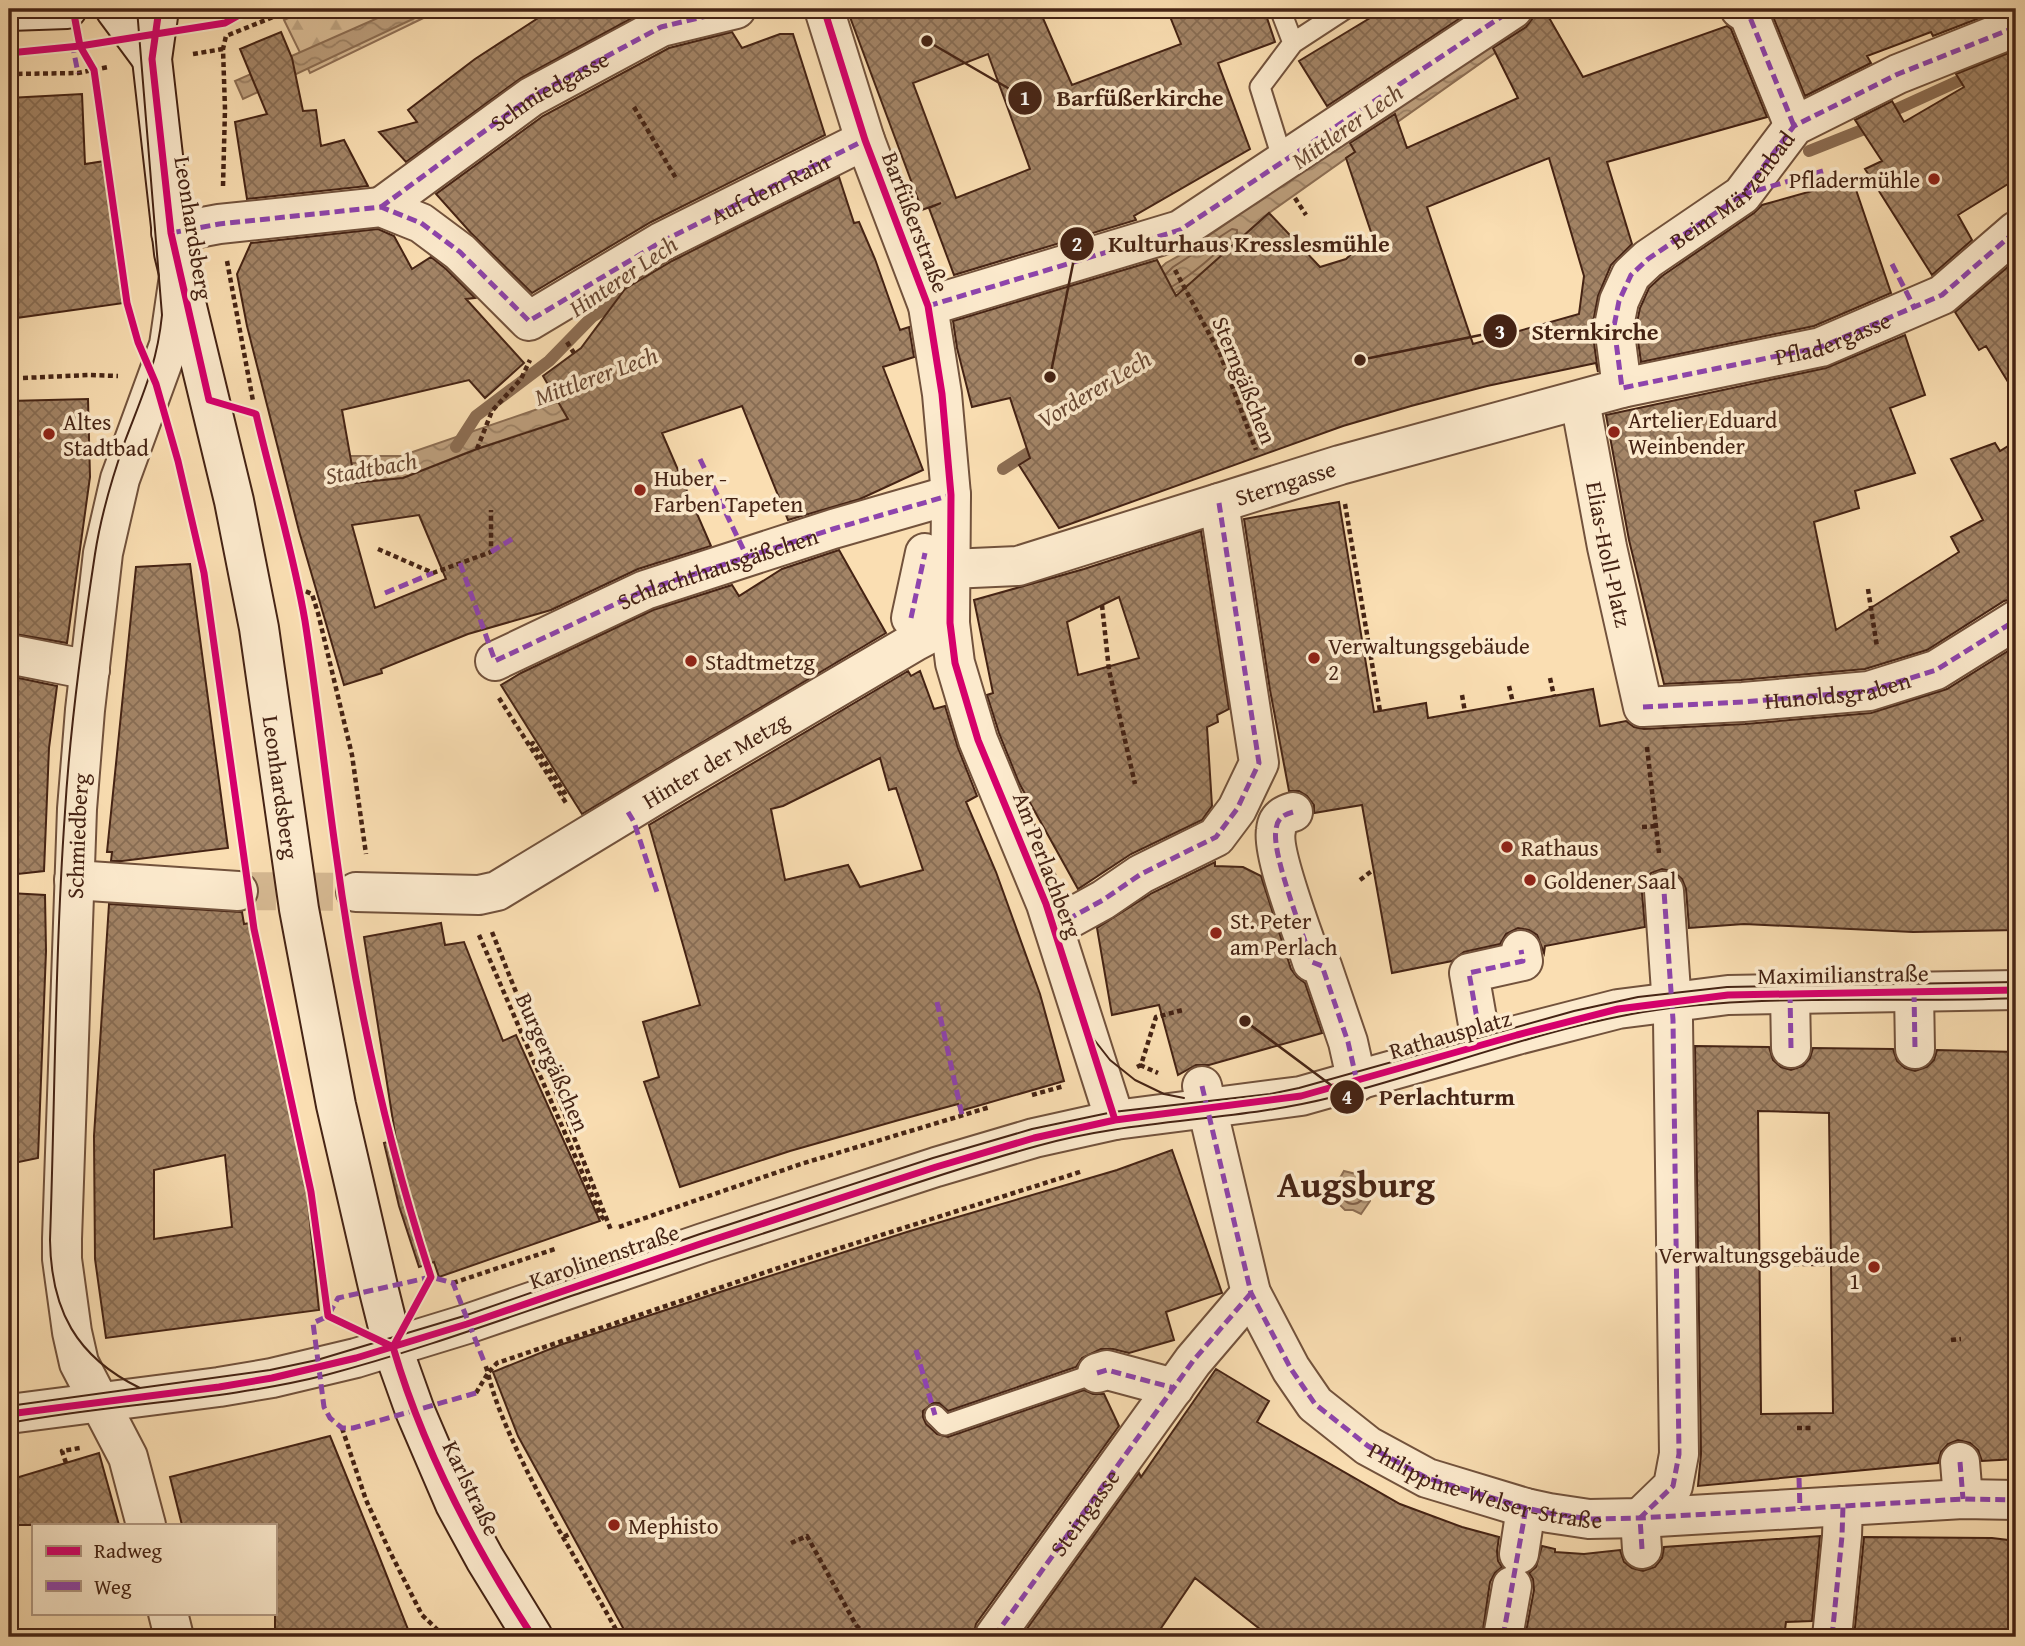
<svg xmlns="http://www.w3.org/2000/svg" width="2025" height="1646" font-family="'Gentium Book Plus',serif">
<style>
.forest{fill:url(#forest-firs);stroke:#907056;stroke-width:2}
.water{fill:url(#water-waves);stroke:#8c6d52;stroke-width:2}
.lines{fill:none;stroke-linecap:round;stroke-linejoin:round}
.shore{stroke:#806048;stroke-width:2}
.stream{stroke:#8c6d52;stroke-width:12}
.building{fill:url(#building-cross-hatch);stroke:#452314;stroke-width:2;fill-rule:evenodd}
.street-tunnel{stroke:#d6b992;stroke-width:38;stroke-dasharray:38 19;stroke-linecap:butt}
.lane-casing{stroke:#72523c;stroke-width:23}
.street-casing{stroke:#72523c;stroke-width:42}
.secondary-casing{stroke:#452314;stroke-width:42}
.path{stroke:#452314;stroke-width:4.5;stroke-dasharray:5 3.5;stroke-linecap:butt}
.lane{stroke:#fceacd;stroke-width:19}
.street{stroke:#fceacd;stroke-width:38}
.secondary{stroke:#fceacd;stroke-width:38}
.tram{stroke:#452314;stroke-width:2}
.quiet{stroke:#8e44ad;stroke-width:5;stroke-dasharray:10 5;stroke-linecap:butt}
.cycleway-casing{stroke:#fceacd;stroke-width:11}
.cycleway{stroke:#d6006c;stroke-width:7}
.poi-dot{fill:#8f2418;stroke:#fceacd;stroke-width:2.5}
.labels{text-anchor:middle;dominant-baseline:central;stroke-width:7;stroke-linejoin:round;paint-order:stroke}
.street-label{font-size:23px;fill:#452314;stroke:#fceacd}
.poi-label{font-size:23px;fill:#452314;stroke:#fceacd;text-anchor:start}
.water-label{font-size:24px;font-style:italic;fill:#694833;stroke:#fceacd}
.town-label{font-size:37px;font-weight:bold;fill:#452314;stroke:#fceacd}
.leader{fill:none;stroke:#452314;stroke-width:2.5}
.callout-dot{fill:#452314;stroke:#fceacd;stroke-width:2.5}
.mark-label{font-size:21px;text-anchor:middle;font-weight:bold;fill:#fff}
.callout-label{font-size:24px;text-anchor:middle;font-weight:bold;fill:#452314;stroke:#fceacd;stroke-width:7;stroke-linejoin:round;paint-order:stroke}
</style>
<defs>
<pattern id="forest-firs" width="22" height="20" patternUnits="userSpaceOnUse" patternTransform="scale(1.75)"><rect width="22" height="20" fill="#dbbe97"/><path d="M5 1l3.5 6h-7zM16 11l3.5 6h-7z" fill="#bda381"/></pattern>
<pattern id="water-waves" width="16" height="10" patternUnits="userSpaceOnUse" patternTransform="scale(1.75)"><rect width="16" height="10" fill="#bc9e7c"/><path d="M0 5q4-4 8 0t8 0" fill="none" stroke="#9b8064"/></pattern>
<pattern id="building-cross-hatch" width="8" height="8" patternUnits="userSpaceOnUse" patternTransform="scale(1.75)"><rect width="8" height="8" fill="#a38466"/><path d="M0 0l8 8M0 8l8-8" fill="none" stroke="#876c53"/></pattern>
</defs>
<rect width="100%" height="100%" fill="#fadeb2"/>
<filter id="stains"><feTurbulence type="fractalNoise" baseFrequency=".00286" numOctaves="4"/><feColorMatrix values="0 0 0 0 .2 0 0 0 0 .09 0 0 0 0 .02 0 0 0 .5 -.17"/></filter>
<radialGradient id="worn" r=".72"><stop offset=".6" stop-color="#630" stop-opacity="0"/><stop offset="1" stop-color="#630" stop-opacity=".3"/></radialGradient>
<path class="forest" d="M308,9h134l-132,64 -26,-53z"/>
<path class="water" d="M398,9h36l-191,90 -8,-18z
M1533,9h24l-288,204 -78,70 -17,11 -32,-9 24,-22 18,-10z
M757,356l-281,93 -73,29 -62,6 -57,-14 66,-14h51l157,-54z
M1344,1171l16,4 14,10 -4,8v8l-9,13 -8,-4h-8l-5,-5 -9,-4 5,-16z"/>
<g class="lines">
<path class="shore" d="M1166,274l7,-7 59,-38 5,1v3c-20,20 -41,39 -64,53
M353,463l55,-2 3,3 -2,4 -8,3 -45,5
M1342 1193a11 11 0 1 1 22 0a11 11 0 1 1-22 0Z"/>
<path class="stream" d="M1897,109l77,-35
M1809,151l53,-21
M701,248l66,-38
M456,447l20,-31 73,-55 43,-44 37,-24
M1003,469l39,-25"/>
</g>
<path class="building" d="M552,9h97l-128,69 -115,84 -27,-30 38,-10 -9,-12 67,-51z
M847,9h192l33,76 109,-41 -14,-35h97l11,33 -57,21 32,86 -116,67 2,4 -182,55 -25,-67 12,-5 -19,7zM988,54l42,115 -74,29 -43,-115z
M1385,9h89l-147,97 -28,-45z
M1535,9h9l39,68 144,-51 4,3 36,88 -160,45 25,82 -21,21 -13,31 -6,32 6,44 -2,-9 -109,23 -76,20 -68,20 -284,102 -40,-63 11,-7 -20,-60 -38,9 -15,-59 -4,-27 204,-61 19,36 93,-83 51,54 26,-8 26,-24 -26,-77 9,-6 -5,-9 45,-29 12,34 111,-50 -25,-50 33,-21 6,-8zM1549,158l35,118 -5,38 -106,30 -46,-137z
M1770,9h233l-70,27 -2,-4 -64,24 4,7 -66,33z
M281,32l11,26 11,53 13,-1 5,36 23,-6 24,46 -121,13 -12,-77 32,-8 -27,-65z
M732,32l10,16 38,-14h13l32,101 -174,87 -119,71 -61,-60 -35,-39 107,-78 126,-68z
M2016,50v129l-58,36 14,25 -40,35 -67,-106 17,-8 -27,-41 37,-19 12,21 60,-35 -8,-13z
M82,94l3,70 20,-3 19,142 -115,16v-221z
M1851,175l40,118 -77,33 -173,36 -5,-35 4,-19 9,-20 13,-12 92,-63 8,-8 57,-16z
M839,177l15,46 5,-1 16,37 25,71 9,-3 5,30 -31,10 40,103 -63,29 -72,21 -46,-114 -80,27 49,113 -73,23 -87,41 -83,24 -87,35 1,4 -38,12 -45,-154 -52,-205 -10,-52 14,-31 127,-14 16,7 18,33 19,-12 15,12 29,29 -9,1 58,64 -39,35 -16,-18 -127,30 13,73 48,-5 74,-29 91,-30 -25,-43 38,-28 44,-59 47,-28zM419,515l27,64 -71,29 -23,-83z
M2016,260v135l-30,-49 -7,4 -24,-38z
M1905,335l20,60 -35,13 25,65 -60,18 4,17 -45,14 22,108 123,-78 -8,-15 32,-17 -32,-61 44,-16 5,8 16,-10v157l-12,3 -77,49 -62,19 -124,11 -77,4 -35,-144 -23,-125 220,-47z
M88,399l2,78 -23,166 -58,-10v-232z
M1339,502l35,210 52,-9 2,15 165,-29 7,37 26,-5 8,6 10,2 101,-5 126,-11 76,-24 69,-43v284l-103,2 -169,-8 -55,4 -3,-39 -4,-10 -8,-7 -12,-3 -11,4 -7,9 -2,11 3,34 -100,19 -1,7 -7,-18 -8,-5 -11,-2 -12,6 -6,10 -36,8 -12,9 -60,12 -30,-168 -48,8v-8l-7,-9 -8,-5h-10l-19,-101 -26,-171z
M1201,531l28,178 -12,6 1,7 -11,5 5,79 -10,14 -71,34 -53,35 -59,-106 -20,-50 -12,-38 6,-2 -19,-93 110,-31zM1119,597l20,61 -61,17 -11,-53z
M839,550l47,83 -304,181 -81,-129 20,-12 132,-63 79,-25 7,11 43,-27z
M190,564l38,284 -106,13h-11l1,-9h-5l29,-285z
M908,671l3,5 9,-5 14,38 11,-3 13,42 19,48 -11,6 30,70 44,122 24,87 -104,30 -2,-7 -59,16 -109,31 -110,36 -36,-105 15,-5 -16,-55 57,-17 -51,-180zM880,758l9,32 7,-2 27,82 -63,17 -12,-22 -63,15 -14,-71 12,-3z
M9,676l48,10 -8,62 -5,123 -35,4z
M1215,862v4l28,1 18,9 30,93 6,8 8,6 17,50 -113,32h-13l-18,10 -19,-70 -47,10 -15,-87 55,-35z
M9,893l36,2 1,56 -8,207 -29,6z
M109,904l133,8 2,12 6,-1 57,270 12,117 -213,28 -11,-79 -1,-123zM225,1155l7,72 -78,12v-69z
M441,923l4,22 19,-3 39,99 13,-6 84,186 -161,56 -5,-15 -15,5 -20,-61 -15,-63 12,-3 -32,-203z
M1695,1046l74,1 4,13 8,7 10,3 12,-4 7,-8 3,-10 80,1 4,12 8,7 10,3 12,-4 7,-7 3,-10 79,2v407l-34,2 -4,-11 -8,-7 -12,-3 -10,4 -7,8 -3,11 -240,23 3,-32zM1758,1111l71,2 4,300 -72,1z
M1172,1150l50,143 -56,19 8,28 -45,13 -16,-4h-12l-19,9 -6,9 -128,44 -9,-8h-6l-10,8v6l3,7 11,10 11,3 136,-47 9,4h11l15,32 -143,198 -3,13h-345l-110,-201 -25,-64 67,-27 163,-54 187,-60 207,-61z
M1216,1369l53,32 -12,21 143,82 62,23 37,10 -2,14 1,10 4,6 -7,6 -5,9 -8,55h-212l-75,-59 -40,59h-134l118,-164 2,4z
M330,1436l47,115 34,86h-136v-112h-93l-12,-48z
M99,1453l20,72h-110v-45z
M1820,1536l-8,85 -26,1 -2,15h-259l9,-47 -1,-11 -4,-6 7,-6 6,-21 13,3v3l29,2 36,-4 4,12 8,6 11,3 12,-4 7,-9 2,-11z
M1864,1537l128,1 24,3v96h-162z"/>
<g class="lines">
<path class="street-tunnel" d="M238,891l118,1"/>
<g class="lane-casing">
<path id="lane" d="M1280,9l13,34
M1283,161l-23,-74 33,-44 52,-34
M935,1415l10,10 152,-52"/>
</g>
<g class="street-casing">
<g id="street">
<path d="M824,9l41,131 63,166 14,88 9,101 -1,128 5,40 23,77 68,164 69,216"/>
<path d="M1740,9l9,6 45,111"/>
<path d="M381,207l150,-110 130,-70 75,-18"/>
<path id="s1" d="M171,233l48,-9 162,-17 40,16 39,29 69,69 132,-79 204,-102"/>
<path d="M928,306l252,-76 333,-221"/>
<path id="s2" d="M1622,388l-8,-62 5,-25 12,-26 17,-16 94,-64 52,-69 104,-52 118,-47"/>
<path id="s3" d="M1580,401l27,146 36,160 100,-5 126,-11 67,-21 80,-50"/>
<path id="s4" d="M950,569l68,-3 322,-101 282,-77 199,-41 121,-52 74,-64"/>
<path d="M911,618l14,-65"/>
<path d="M9,654l81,16"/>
<path d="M495,661l150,-71 188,-61 118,-34"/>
<path d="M1293,812c-11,3 -16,7 -17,18 -5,23 28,106 36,132l10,4 26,76 9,40"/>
<path d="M74,880l164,11"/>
<path id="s5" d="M356,892l123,3 18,-4 188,-114 231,-136 34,-18"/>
<path d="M1054,927l49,-27 38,-26 75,-37 21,-28 22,-46 -40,-260"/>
<path d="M1914,992l1,57"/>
<path d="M1790,993l1,55"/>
<path d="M1479,1030l-10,-57 54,-12 -2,-11"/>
<path d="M1202,1086l49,207 40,76 24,35 53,42 59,32 99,30 23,5 40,6 51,-1 323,-19 53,1"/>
<path d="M1097,1373l10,-3 67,18"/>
<path d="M9,1414l210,-27 53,-9 84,-20 111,-34 236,-81 233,-76 98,-29 81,-18 186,-24 216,-61 101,-26 110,-14 288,-5"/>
<path d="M1960,1462l3,37"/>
<path id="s6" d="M146,1525l-18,-68 -49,-94 -7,-31 -10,-73v-20l15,-430 8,-99 18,-157 17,-74 49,-134 10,-69"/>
<path d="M1642,1549l-2,-31 33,-32 6,-32 -6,-434 -9,-129"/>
<path d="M1519,1554l7,-46"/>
<path d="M168,1613l6,24"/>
<path d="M994,1637l199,-276 58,-68"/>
<path d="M1503,1637l9,-51"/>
<path d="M1832,1637l10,-101 1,-30"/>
</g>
</g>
<g class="secondary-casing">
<g id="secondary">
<path d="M115,9l37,50"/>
<path id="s7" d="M159,9l-7,50 22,194 60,248 25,127 40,281 37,196 43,186 16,64 20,56 40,93 30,55 48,78"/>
<path d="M9,11l58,-2"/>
</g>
</g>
<path class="path" d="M193,54l30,-5
M9,74l69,-1 30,-6
M634,107l43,73
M223,186l2,-77 -2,-60 3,-13 67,-27
M1295,198l11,17
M227,261l26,140
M1175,270l45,84 36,96
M567,342l7,11
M23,378l66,-3 29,1
M477,449l15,-38 29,-32 9,-19
M1345,504l35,207
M378,549l55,24 58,-21v-42
M298,588l14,6 6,19 34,142 14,99
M1868,589l9,58
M1102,605l7,65 26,114
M1550,678l4,18
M1509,686l4,17
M1462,695l3,17
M499,698l67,105
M530,745l3,-2 33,52 -3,2
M1647,747l12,106
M1642,827l15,-1
M1360,880l13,-10
M492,932l119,298
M479,935l122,281 5,5
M1140,1065l18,8
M1137,1067l4,-2 15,-48 27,-7
M1032,1095l32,-9
M619,1227l182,-63 189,-57
M1794,1264h37
M453,1283l102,-34
M1951,1340l10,-1
M476,1393l12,-20 -3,-9
M342,1428l24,72 24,52 32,63 23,22
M1797,1428h16
M66,1463l-4,-12 18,-3
M564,1537l7,-4
M791,1543l16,-7 49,89 12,12
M1648,1632v5
M620,1637c-34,-63 -74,-124 -104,-189 -11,-24 -22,-49 -28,-75l9,-10 296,-100 290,-92"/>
<use href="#lane" class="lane"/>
<use href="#street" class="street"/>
<use href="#secondary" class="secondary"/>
<path class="tram" d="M137,9l25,306c-5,50 -20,81 -37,126 -13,37 -24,74 -30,113 -13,85 -25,172 -30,258 -10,142 -10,286 -15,428 1,70 26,117 90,148
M824,9l41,131 63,166 14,88 9,101 -1,128 5,40 23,77 68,164 31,99 15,34 18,23 25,20 29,14 20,4
M9,1406l261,-36 47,-10 147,-44 236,-82 233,-76 99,-29 81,-17 157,-18 29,-6 275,-77 64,-14 89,-10 289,-5
M9,1423c105,-20 214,-22 317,-48 87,-23 172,-54 257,-83 79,-26 158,-52 237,-77 72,-24 144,-49 217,-69 99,-28 198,-24 296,-49 104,-27 205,-67 310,-85 123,-20 250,-8 373,-14"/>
<g class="quiet">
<path d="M1740,9l9,6 45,111"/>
<path id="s8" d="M2016,27l-118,47 -104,52 -52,69 -94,64 -17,16 -12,26 -5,25 8,62 199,-41 121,-52 74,-64"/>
<path d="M72,43l6,30"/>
<path d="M1742,195l81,-24"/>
<path id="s9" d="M381,207l150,-110 130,-70 75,-18"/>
<path d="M171,233l48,-9 162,-17 40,16 39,29 69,69 132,-79 204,-102"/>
<path d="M1892,264l22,43"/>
<path d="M928,306l252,-76 333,-221"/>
<path d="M700,459l47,98"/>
<path d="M491,552l21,-13"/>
<path id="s10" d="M460,563l35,98 150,-71 188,-61 118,-34"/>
<path d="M385,593l48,-20"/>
<path d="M911,618l14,-65"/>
<path d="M1643,707l100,-5 126,-11 67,-21 80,-50"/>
<path d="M628,812l6,10 23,70"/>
<path d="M1293,812c-11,3 -16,7 -17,18 -5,23 28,106 36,132l10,4 26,76 9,40"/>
<path d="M1054,927l49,-27 38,-26 75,-37 21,-28 22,-46 -40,-260"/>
<path d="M1914,992l1,57"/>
<path d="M1790,993l1,55"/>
<path d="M937,1002l25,113"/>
<path d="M1479,1030l-10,-57 54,-12 -2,-11"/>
<path id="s11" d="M1202,1086l49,207 40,76 24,35 53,42 59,32 99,30 23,5 40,6 51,-1 323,-19 53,1"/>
<path d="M916,1350l19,65"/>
<path d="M1097,1373l10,-3 67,18"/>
<path d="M476,1393l-123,35h-11l-12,-10 -6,-11 -11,-84 15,-7 10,-18 93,-21 22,6 32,81"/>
<path d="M1960,1462l3,37"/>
<path d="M1799,1478l1,31"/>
<path d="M1642,1549l-2,-31 33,-32 6,-32 -6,-434 -9,-129"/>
<path id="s12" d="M994,1637l199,-276 58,-68"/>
<path d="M1503,1637l23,-129"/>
<path d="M1832,1637l10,-101 1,-30"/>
</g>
<g class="cycleway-casing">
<path id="cycleway" d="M73,9l7,37 14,24 33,233 11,39 18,42 22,77 26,112 50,356 57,263 17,124 65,31
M159,9l-7,50 19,174 38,167 47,14c16,69 37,137 49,207 12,77 20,155 31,232 19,143 50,286 95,424l-38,70
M824,9l41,131 63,166 14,88 9,101 -1,128 5,40 23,77 68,164 69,216
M9,53l71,-7 145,-23 25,-14
M393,1347c30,103 82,201 140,290
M9,1414l210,-27 53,-9 84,-20 111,-34 236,-81 233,-76 98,-29 81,-18 186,-24 216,-61 101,-26 110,-14 288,-5"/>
</g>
<use href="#cycleway" class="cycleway"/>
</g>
<g class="poi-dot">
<circle cx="1934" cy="179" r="7"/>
<circle cx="1614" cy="432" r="7"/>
<circle cx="49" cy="434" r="7"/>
<circle cx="640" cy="490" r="7"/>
<circle cx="1314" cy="658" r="7"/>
<circle cx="691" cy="661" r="7"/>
<circle cx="1507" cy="847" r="7"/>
<circle cx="1530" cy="880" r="7"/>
<circle cx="1216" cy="933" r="7"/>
<circle cx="1874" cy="1267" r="7"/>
<circle cx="614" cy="1525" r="7"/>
</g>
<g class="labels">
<g class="street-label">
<text stroke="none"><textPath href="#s9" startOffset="205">Schmiedgasse</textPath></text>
<text stroke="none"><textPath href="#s1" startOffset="676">Auf dem Rain</textPath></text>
<text stroke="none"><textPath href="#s2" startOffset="250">Beim Märzenbad</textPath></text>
<text transform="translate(916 222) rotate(69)">Barfüßerstraße</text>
<text transform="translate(194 228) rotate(81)">Leonhardsberg</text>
<text stroke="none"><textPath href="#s8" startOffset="800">Pfladergasse</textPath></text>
<text transform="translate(1245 380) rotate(68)">Sterngäßchen</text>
<text stroke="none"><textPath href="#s4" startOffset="348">Sterngasse</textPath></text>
<text stroke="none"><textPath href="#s3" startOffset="156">Elias-Holl-Platz</textPath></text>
<text stroke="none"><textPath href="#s10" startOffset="346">Schlachthausgäßchen</textPath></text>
<text stroke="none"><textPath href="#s3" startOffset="508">Hunoldsgraben</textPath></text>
<text stroke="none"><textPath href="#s5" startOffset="396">Hinter der Metzg</textPath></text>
<text stroke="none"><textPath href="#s7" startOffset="791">Leonhardsberg</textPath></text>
<text stroke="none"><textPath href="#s6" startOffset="705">Schmiedberg</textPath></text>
<text transform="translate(1048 865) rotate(69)">Am Perlachberg</text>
<text transform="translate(1843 974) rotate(-1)">Maximilianstraße</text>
<text transform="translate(1450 1034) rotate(-16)">Rathausplatz</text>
<text transform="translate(553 1062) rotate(66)">Burgergäßchen</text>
<text transform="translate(604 1256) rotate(-19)">Karolinenstraße</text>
<text stroke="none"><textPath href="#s11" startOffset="534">Philippine-Welser-Straße</textPath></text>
<text transform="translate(472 1488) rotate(64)">Karlstraße</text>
<text stroke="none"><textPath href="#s12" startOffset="154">Steingasse</textPath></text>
</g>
<g class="poi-label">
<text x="1920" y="179" text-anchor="end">Pfladermühle</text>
<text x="1628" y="419">Artelier Eduard<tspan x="1628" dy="26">Weinbender</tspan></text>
<text x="63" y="421">Altes<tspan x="63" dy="26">Stadtbad</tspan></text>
<text x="654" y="477">Huber -<tspan x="654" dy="26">Farben Tapeten</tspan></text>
<text x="1328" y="645">Verwaltungsgebäude<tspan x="1328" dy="26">2</tspan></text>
<text x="705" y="661">Stadtmetzg</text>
<text x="1521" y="847">Rathaus</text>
<text x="1544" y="880">Goldener Saal</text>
<text x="1230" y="920">St. Peter<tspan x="1230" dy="26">am Perlach</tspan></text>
<text x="1860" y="1254" text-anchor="end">Verwaltungsgebäude<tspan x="1860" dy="26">1</tspan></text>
<text x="628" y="1525">Mephisto</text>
</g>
<g class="water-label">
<text transform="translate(1347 126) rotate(-35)">Mittlerer Lech</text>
<text transform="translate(623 276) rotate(-34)">Hinterer Lech</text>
<text transform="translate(596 376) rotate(-20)">Mittlerer Lech</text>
<text transform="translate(1094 389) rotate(-31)">Vorderer Lech</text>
<text transform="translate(371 468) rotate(-10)">Stadtbach</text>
</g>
<g class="town-label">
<text x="1356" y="1183">Augsburg</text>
</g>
</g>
<path class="leader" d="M927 41L1025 98M1050 377L1077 244M1360 360L1500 331M1245 1021L1347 1097"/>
<g class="callout-dot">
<circle cx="927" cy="41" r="7"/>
<circle cx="1050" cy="377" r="7"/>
<circle cx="1360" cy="360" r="7"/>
<circle cx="1245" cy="1021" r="7"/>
<circle cx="1025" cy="98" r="18"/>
<circle cx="1077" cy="244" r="18"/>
<circle cx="1500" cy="331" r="18"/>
<circle cx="1347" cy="1097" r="18"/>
</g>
<g class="mark-label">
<text x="1025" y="105">1</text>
<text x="1077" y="251">2</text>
<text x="1500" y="339">3</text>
<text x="1347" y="1104">4</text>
</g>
<g class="callout-label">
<text x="1140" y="106">Barfüßerkirche</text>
<text x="1249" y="252">Kulturhaus Kresslesmühle</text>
<text x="1595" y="340">Sternkirche</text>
<text x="1447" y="1105">Perlachturm</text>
</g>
<rect width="2025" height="1646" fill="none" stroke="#fadeb2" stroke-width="35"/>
<rect x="10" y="10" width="2004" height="1625" fill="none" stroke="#452314" stroke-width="3.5"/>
<rect x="18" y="18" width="1990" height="1611" fill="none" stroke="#452314" stroke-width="2"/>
<rect x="32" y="1524" width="245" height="91" fill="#fceacd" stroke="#b39a83" stroke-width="2"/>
<rect x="46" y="1546" width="35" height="10" fill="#d6006c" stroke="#b39a83" stroke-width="2"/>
<text x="94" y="1558" font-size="21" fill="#452314">Radweg</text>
<rect x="46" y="1581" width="35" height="10" fill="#8e44ad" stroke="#b39a83" stroke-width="2"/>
<text x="94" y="1594" font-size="21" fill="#452314">Weg</text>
<rect width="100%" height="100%" filter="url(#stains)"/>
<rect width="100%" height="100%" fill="url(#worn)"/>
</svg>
